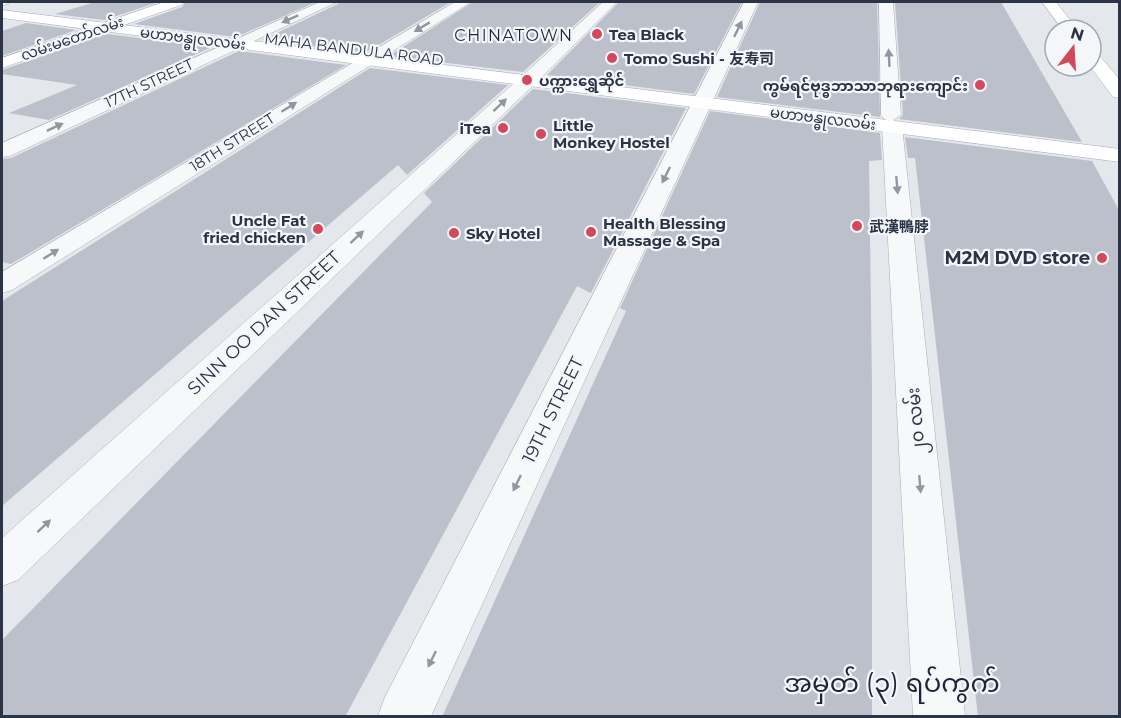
<svg xmlns="http://www.w3.org/2000/svg" width="1121" height="718" font-family="Montserrat,'Noto Sans SC','Noto Sans Myanmar',sans-serif">
<style>
.building{fill:#bbc0ca}
.lines{fill:none;stroke-linecap:round;stroke-linejoin:round}
.minor-casing{stroke:#a9aeb7;stroke-width:1}
.secondary-casing{stroke:#a9aeb7;stroke-width:1}
.primary-casing{stroke:#a3abb8;stroke-width:1}
.minor{fill:#f7f8fa;fill-rule:evenodd}
.secondary{fill:#fff;fill-rule:evenodd}
.primary{fill:#fff;fill-rule:evenodd}
.oneway{fill:#9196a0}
.poi-dot{fill:#d1495b;stroke:#f4f6f9;stroke-width:2}
.labels{text-anchor:middle;dominant-baseline:central;stroke-width:4.5;stroke-linejoin:round;paint-order:stroke}
.far-poi-label{font-size:15px;font-weight:bold;fill:#2b3445;stroke:#f4f6f9;text-anchor:start}
.far-street-label{font-size:15px;fill:#2b3445;stroke:#f4f6f9}
.far-neighbourhood-label{font-size:16px;letter-spacing:1.5px;fill:#1d2536;stroke:#f4f6f9}
.poi-label{font-size:18px;font-weight:bold;fill:#2b3445;stroke:#f4f6f9;text-anchor:end}
.street-label{font-size:18px;fill:#2b3445;stroke:#f4f6f9}
.near-quarter-label{font-size:26px;fill:#1d2536;stroke:#f4f6f9}
</style>
<rect width="100%" height="100%" fill="#e4e7ec"/>
<path class="building" d="M95,2h64l-55,18 -49,-6z
M185,2h131l-80,35 -102,-13 48,-17z
M339,2h112l-86,51 -103,-13 76,-36z
M473,2h127l-77,70 -134,-16z
M619,2h123l-48,92 -147,-19z
M760,2h117l3,115 -163,-20z
M895,2h106l81,140 -183,-23 4,-4z
M26,23l50,7 -74,26v-25z
M106,34l106,13 -163,73 -40,-7 68,-28 -75,-11v-4z
M239,51l107,14 -335,199 -9,-2v-103l9,-1z
M370,68l138,17 -101,90 -9,-10 -396,341v-205z
M533,89l153,19 -95,185 -14,-7 -232,431h-343v-77l430,-438 -8,-9z
M710,111l170,22 2,27 -13,1 3,225v331h-430l184,-406 -6,-3z
M905,137l187,24 27,49v507h-141l-63,-559h-7z"/>
<g class="lines">
<g class="minor-casing">
<path id="minor" d="M2,2h9l-9,4z
M320,2h17l-327,154 -8,1v-14z
M455,2h16l-459,288 -10,3v-21z
M603,2h14l-74,74 -525,504 -16,6v-48l529,-470z
M744,2h14l-327,714h-53l7,-19z
M879,2h14l8,113 -8,5 6,2 3,4 63,590h-52l-31,-590 8,-5 -6,-2 -3,-4z"/>
</g>
<g class="secondary-casing">
<path id="secondary" d="M164,2h19l-2,3 -179,63v-10z
M1042,2h14l22,28h-15z
M1091,51l6,2 23,27v18l-7,-1 -23,-31z"/>
</g>
<g class="primary-casing">
<path id="primary" d="M2,10l1118,139v13l-1118,-144z"/>
</g>
<use href="#minor" class="minor"/>
<use href="#secondary" class="secondary"/>
<use href="#primary" class="primary"/>
</g>
<defs><path id="oneway-solid" d="M-6-.8H1V-3.2L6.5 0L1 3.2V.8H-6Z" transform="scale(1.5)"/></defs>
<g class="oneway">
<use href="#oneway-solid" transform="translate(290 19) rotate(156)"/>
<use href="#oneway-solid" transform="translate(422 27) rotate(149)"/>
<use href="#oneway-solid" transform="translate(738 29) rotate(-64)"/>
<use href="#oneway-solid" transform="translate(889 58) rotate(-93)"/>
<use href="#oneway-solid" transform="translate(500 105) rotate(-43)"/>
<use href="#oneway-solid" transform="translate(289 107) rotate(-32)"/>
<use href="#oneway-solid" transform="translate(55 127) rotate(-25)"/>
<use href="#oneway-solid" transform="translate(666 175) rotate(116)"/>
<use href="#oneway-solid" transform="translate(897 185) rotate(85)"/>
<use href="#oneway-solid" transform="translate(357 237) rotate(-43)"/>
<use href="#oneway-solid" transform="translate(51 254) rotate(-32)"/>
<use href="#oneway-solid" transform="translate(517 483) rotate(116)"/>
<use href="#oneway-solid" transform="translate(920 484) rotate(85)"/>
<use href="#oneway-solid" transform="translate(44 526) rotate(-43)"/>
<use href="#oneway-solid" transform="translate(432 659) rotate(116)"/>
</g>
<g class="poi-dot">
<circle cx="597" cy="34" r="6"/>
<circle cx="612" cy="58" r="6"/>
<circle cx="527" cy="80" r="6"/>
<circle cx="980" cy="85" r="6"/>
<circle cx="503" cy="128" r="6"/>
<circle cx="541" cy="134" r="6"/>
<circle cx="857" cy="226" r="6"/>
<circle cx="318" cy="229" r="6"/>
<circle cx="591" cy="232" r="6"/>
<circle cx="454" cy="233" r="6"/>
<circle cx="1102" cy="258" r="6"/>
</g>
<g class="labels">
<g class="far-poi-label">
<text x="609" y="34">Tea Black</text>
<text x="624" y="58">Tomo Sushi - 友寿司</text>
<text x="539" y="80">ပက္ကားရွှေဆိုင်</text>
<text x="968" y="85" text-anchor="end">ကွမ်ရင်ဗုဒ္ဓဘာသာဘုရားကျောင်း</text>
<text x="553" y="125">Little<tspan x="553" dy="17">Monkey Hostel</tspan></text>
<text x="491" y="128" text-anchor="end">iTea</text>
<text x="306" y="220" text-anchor="end">Uncle Fat<tspan x="306" dy="17">fried chicken</tspan></text>
<text x="603" y="223">Health Blessing<tspan x="603" dy="17">Massage &amp; Spa</tspan></text>
<text x="869" y="226">武漢鴨脖</text>
<text x="466" y="233">Sky Hotel</text>
</g>
<g class="far-street-label">
<text transform="translate(72 38) rotate(-19)">လမ်းမတော်လမ်း</text>
<text transform="translate(193 38) rotate(7)">မဟာဗန္ဓုလလမ်း</text>
<text transform="translate(354 49) rotate(7)">MAHA BANDULA ROAD</text>
<text transform="translate(149 83) rotate(-25)">17TH STREET</text>
<text transform="translate(823 118) rotate(7)">မဟာဗန္ဓုလလမ်း</text>
<text transform="translate(232 142) rotate(-32)">18TH STREET</text>
</g>
<g class="far-neighbourhood-label">
<text x="514" y="35">CHINATOWN</text>
</g>
<g class="poi-label">
<text x="1090" y="258">M2M DVD store</text>
</g>
<g class="street-label">
<text transform="translate(264 323) rotate(-43)">SINN OO DAN STREET</text>
<text transform="translate(553 410) rotate(-64)">19TH STREET</text>
<text transform="translate(916 421) rotate(-95)">၂၀ လမ်း</text>
</g>
<g class="near-quarter-label">
<text x="892" y="683">အမှတ် (၃) ရပ်ကွက်</text>
</g>
</g>
<rect width="1121" height="718" fill="none" stroke="#2b3445" stroke-width="6"/>
<g transform="translate(1073 48) rotate(17)"><circle r="28" fill="#f4f6f9" stroke="#a4a8b1" stroke-width="1.5"/>
<path d="M0-4.5L10 22L0 15L-10 22Z" fill="#d1495b"/>
<text y="-9" font-size="16" font-weight="bold" text-anchor="middle" fill="#2b3445">N</text>
</g>
</svg>
